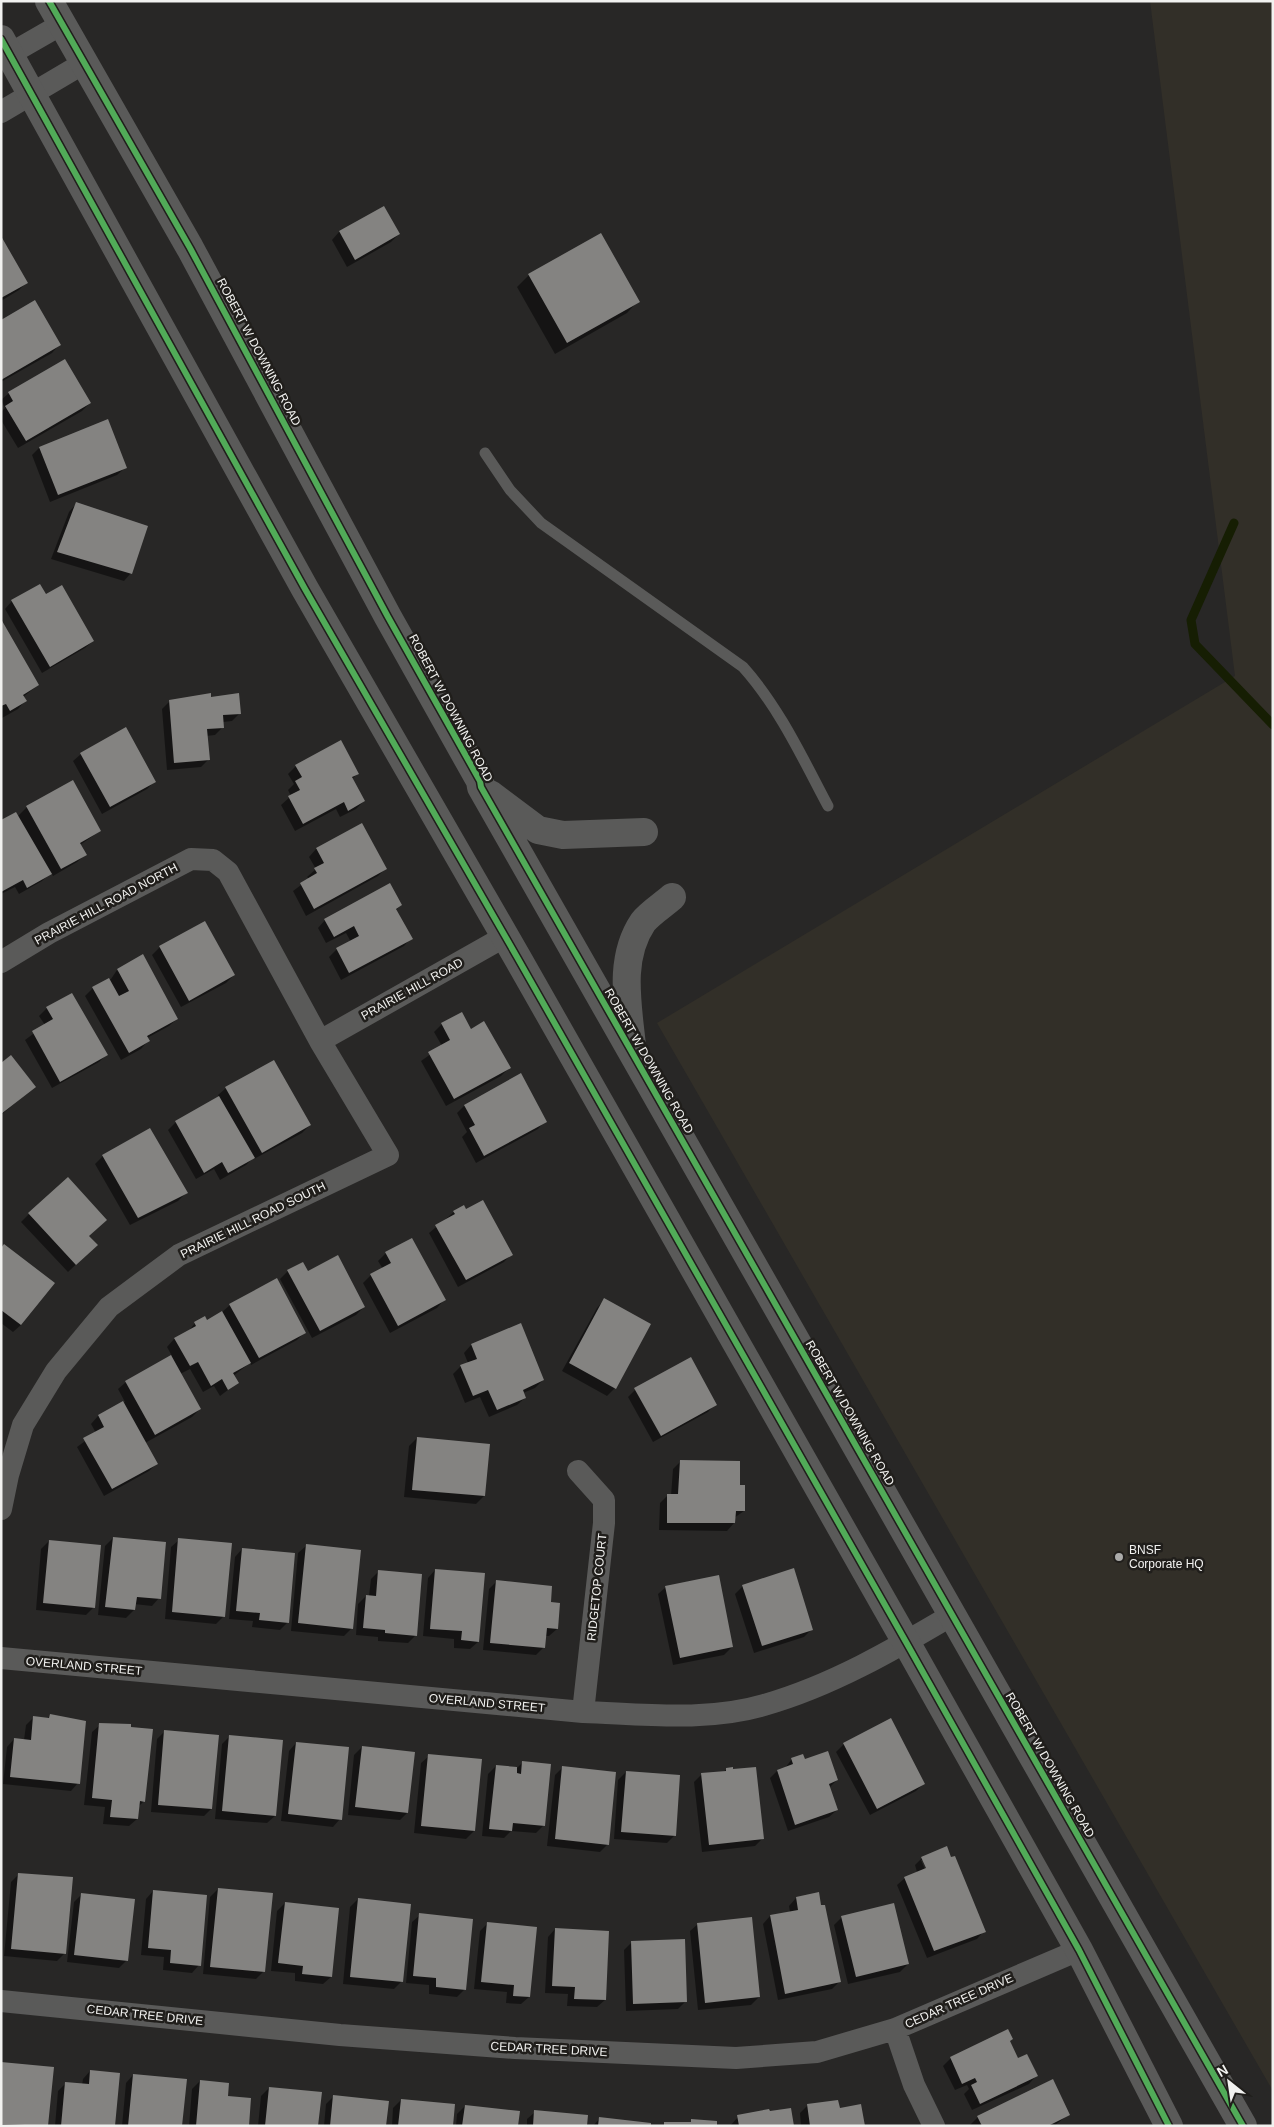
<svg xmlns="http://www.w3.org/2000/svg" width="1274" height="2127" font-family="Helvetica,sans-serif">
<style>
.built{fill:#322f28}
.shadow{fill:#0007;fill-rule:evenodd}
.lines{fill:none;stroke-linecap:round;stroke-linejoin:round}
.stream{stroke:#161e03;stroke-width:9}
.building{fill:#848381}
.lane{stroke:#5a5a59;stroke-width:11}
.street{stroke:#5a5a59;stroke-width:22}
.secondary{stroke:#5a5a59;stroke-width:28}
.cycleway-casing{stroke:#201e1b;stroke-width:9}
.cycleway{stroke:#51ab58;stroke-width:6}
.poi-dot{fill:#ababa9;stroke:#201e1b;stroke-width:2}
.labels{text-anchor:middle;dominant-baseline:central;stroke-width:5;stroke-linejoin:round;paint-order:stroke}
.street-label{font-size:12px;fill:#f2f2f0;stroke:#201e1b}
.poi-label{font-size:12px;fill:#f2f2f0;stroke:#201e1b;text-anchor:start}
</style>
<rect width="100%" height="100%" fill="#282726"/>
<path class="built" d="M1150,1h123v2090l-616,-1068 578,-347z"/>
<path class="shadow" d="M384,207l15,27 -8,8 -44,25 -15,-27 7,-8z
M600,235l38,66 -11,12 -72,41 -38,-67 12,-12z
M1,240l26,42 -8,8 -18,11z
M1,321l58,24 -7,8 -51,29z
M9,393l81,10 -8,8 -64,37 -17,-28v-8l4,-4 -4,-8z
M39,448l86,20 -8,7 -67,27 -18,-47z
M76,504l55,69 -7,8 -73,-22 18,-47z
M45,596l48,45 -8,7 -43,25 -37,-64 7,-8z
M1,621l37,64 -15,12 2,4 -7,8 -16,9z
M209,694l1,5 30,14 -8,8 -9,1v5l-8,8 -9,1 2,24 -7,7 -34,3 -5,-61 8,-8z
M81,754l73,28 -7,7 -45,25 -29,-53z
M296,766l62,7 -6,6 12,22 -8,8 -16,8 -4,-8 -41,22 -14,-26 10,-9 -3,-6 6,-6 -6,-10z
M27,807l73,24 -20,14 5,10 -8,7 -24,14 -2,-4 -9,9 -23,13 -4,-7 -14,7v-72l17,-6z
M362,824l24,44 -8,8 -72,40 -13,-25 16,-12 -2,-2 9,-8 -7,-12 7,-8z
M401,905l-5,5 15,28 -7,8 -63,34 -12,-23 8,-8 14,-7 -5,-9 -20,10 -8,-15 7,-8z
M205,922l29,53 -8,8 -45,24 -29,-52 8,-8z
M117,970l60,49 -8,7 -22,12 1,3 -7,8 -20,11 -36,-64 8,-8 18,-9z
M47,1008l59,47 -7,7 -47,26 -27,-48 20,-15 -6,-9z
M461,1013l10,17 38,38 -8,8 -55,30 -25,-45 21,-15 -8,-14 8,-8z
M1,1064l33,23 -33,28z
M226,1088l84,37 -8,8 -48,26 -1,-1 -7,7 -26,15 -6,-11 -18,10 -28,-49 8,-8 43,-24 -1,-3z
M464,1106l81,15 -7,8 -62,34 -14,-26 5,-5 -10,-19z
M150,1130l36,63 -8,8 -48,24 -35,-61 8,-8z
M454,1212l57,42 -7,8 -46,25 -29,-54z
M29,1214l59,22v17l-20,19 -47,-50z
M1,1249l20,76 -8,7 -12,-9z
M386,1253l58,47 -7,8 -47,25 -27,-50 8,-8 12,-6 -5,-8z
M288,1271l19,1 57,35 -8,8 -44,23 -32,-59z
M604,1300l11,88 -8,8 -45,-25 35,-63z
M230,1305l75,27 -8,8 -46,25 -1,-2 -17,13 4,7 -17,13 -6,-10 -11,6 -13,-23 -10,5 20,35 -8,8 -47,26 11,21 -7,7 -45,25 -27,-49 19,-14 -5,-9 7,-8 27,-14 -7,-13 8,-7 46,-26 -5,-9 7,-8 14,-7 7,-9 11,-1 15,-9z
M520,1325l23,55 -8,8 -12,5 2,5 -8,7 -28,12 -9,-20 -15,6 -12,-29 8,-8 7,-3 -4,-10 7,-8z
M635,1390l80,14 -7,8 -55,30 -25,-45z
M417,1438l67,58 -8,8 -72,-7 5,-51z
M680,1462l59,24 5,25 -10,7v5l-7,8 -68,-1 1,-27 7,-7h4l2,-27z
M113,1538l46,60 -7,8 -18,-2v6l-8,8 -28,-3 7,-69z
M179,1540l45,76 -8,8 -51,-5 6,-72z
M49,1541l45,66 -8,8 -50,-5 5,-61z
M306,1546l46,82 -8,8 -53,-5 7,-78z
M242,1549l46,73 -8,8 -28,-3 1,-6 -24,-2 6,-62z
M435,1570l43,72 -8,7 -16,-1v-9l-31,-3 5,-58z
M379,1571l36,65 -7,7 -30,-2v-4l-22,-2 2,-31 8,-8h3l2,-17z
M497,1581l53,22 7,26 -8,7h-4l-1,11 -8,8 -53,-5 6,-61z
M743,1586l69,43 -8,8 -50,16 -19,-59z
M666,1587l66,60 -8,8 -51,10 -15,-71z
M50,1716l28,67 -7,8 -68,-7 4,-37 7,-8 10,1 2,-15 7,-7 14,1z
M100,1725l44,76 -6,6 -1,12 -8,7 -26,-2 2,-17 -21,-2 8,-73z
M165,1731l46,78 -7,7 -53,-4 6,-73z
M230,1736l45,80 -8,7 -52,-4 7,-75z
M296,1743l44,76 -7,8 -52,-6 8,-70z
M844,1744l80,39 -8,8 -46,24 -34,-63z
M362,1747l45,66 -7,7 -52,-5 6,-60z
M429,1756l52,4 -7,71 -8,8 -52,-6 7,-70z
M792,1759l12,2 33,19 -8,8 8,22 -8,7 -41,14 -18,-53 7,-7 8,-3z
M522,1763l22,62 -8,8 -25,-2 -7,7 -22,-2 6,-62 8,-8 21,2z
M562,1768l46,76 -8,8 -53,-6 8,-71z
M727,1769l35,70 -7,7 -53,6 -8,-70 7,-7 22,-3z
M626,1772l49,63 -8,8 -53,-4 4,-59z
M946,1848l5,11 3,-2 30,74 -7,8 -50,19 -30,-73 8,-7 12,-6 -2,-7 7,-7zM921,1860h3l6,13 -3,1z
M19,1874l46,79 -8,8 -53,-5 7,-74z
M218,1889l46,82 -8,8 -53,-5 7,-77z
M153,1891l46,74 -7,8 -29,-3 1,-13 -23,-2 5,-56z
M82,1894l45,66 -8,8 -52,-6 7,-60z
M796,1898l43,84 -7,7 -54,11 -15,-76 7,-8 20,-4 -1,-6z
M358,1899l44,82 -8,8 -51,-5 7,-77z
M285,1903l46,74 -8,7 -28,-3v-8l-24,-2 6,-60z
M420,1915l45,74 -8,8 -28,-3v-9l-23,-2 6,-61z
M842,1917l66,47 -8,8 -52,12 -14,-59z
M487,1924l42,73 -8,7 -15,-1 1,-11 -33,-3 6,-58z
M698,1924l61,73 -8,8 -53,5 -8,-79z
M555,1929l50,71 -8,7 -30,-1 1,-12 -23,-1 3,-56z
M632,1942l54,59 -8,8 -52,2 -2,-61z
M1009,2042l8,18 19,16 -7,8 -57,26 -8,-16 5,-5 -2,-4 -12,5 -12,-24 8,-8z
M1,2064l46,62h-46z
M90,2071l24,55h-59l3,-35 8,-8 16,2 1,-6z
M133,2075l48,51h-59l4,-43z
M200,2081l26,16 22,29h-59l3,-37z
M269,2088l48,38h-59l3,-30z
M334,2096l51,30h-61l2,-22z
M401,2100l50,26h-59l1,-18z
M837,2101l2,8 24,17h-62l-1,-13 7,-7z
M465,2106l52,20h-61l1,-12z
M535,2112l51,14h-59v-7z
M1069,2114l-15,12 -84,-1 8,-8z
M738,2117l55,9h-63z
M600,2118l50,8h-57z"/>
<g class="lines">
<path class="stream" d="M1234,523l-43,97 4,24 78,81"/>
</g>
<path class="building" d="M384,206l16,28 -45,26 -16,-29z
M601,233l39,69 -73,41 -39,-69z
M1,236l27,47 -27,15z
M35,300l26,45 -60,35v-60z
M65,359l26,44 -65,38 -21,-35 8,-5 -5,-9z
M108,419l19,49 -69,27 -19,-48z
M76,502l72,24 -16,48 -75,-22z
M40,584l6,10 16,-9 32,56 -44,26 -39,-67z
M1,619l38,66 -16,10 4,6 -17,10 -4,-7 -5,2z
M211,693v4l28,-4 2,21 -18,1 1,13 -17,1 3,31 -36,3 -5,-63z
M126,727l30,55 -46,25 -30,-54z
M341,740l18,34 -7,3 13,24 -17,10 -4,-9 -41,22 -15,-28 12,-6 -5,-9 7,-4 -7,-12z
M73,780l28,51 -21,12 7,12 -26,14 -35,-63z
M16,812l36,62 -25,14 -4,-8 -22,12v-72z
M362,823l25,46 -73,40 -14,-26 17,-10 -3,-5 10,-5 -8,-15z
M390,883l12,22 -6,4 17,30 -64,34 -13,-25 23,-12 -5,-10 -20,11 -10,-18z
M205,921l30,54 -46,26 -30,-55z
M143,954l35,65 -31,17 3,5 -21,12 -37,-66 17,-9 10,18 10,-5 -12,-22z
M72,993l36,62 -48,27 -28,-51 21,-12 -7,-12z
M462,1012l9,17 13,-8 27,47 -57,31 -26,-47 22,-12 -9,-17z
M11,1055l25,32 -35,27v-51z
M274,1060l37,65 -49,28 -37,-66z
M521,1073l26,49 -63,34 -15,-28 6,-3 -11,-20z
M219,1096l36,62 -27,15 -6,-11 -18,11 -29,-52z
M150,1128l38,65 -50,25 -36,-63z
M68,1177l39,43 -18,16 9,9 -22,20 -48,-52z
M483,1200l30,55 -47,25 -31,-55 20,-11 -2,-3 11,-6 2,4z
M412,1238l34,62 -48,26 -28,-52 21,-11 -6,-11z
M4,1244l51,39 -34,42 -20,-15v-62z
M338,1255l27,52 -45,24 -33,-61 16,-8 5,9z
M277,1278l29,55 -47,25 -30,-54z
M604,1298l47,26 -35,65 -47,-26z
M222,1311l29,52 -18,10 6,10 -11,7 -6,-11 -11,7 -13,-24 -8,4 -16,-28 22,-12 -2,-4 11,-6 2,4z
M521,1323l23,57 -21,10 3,8 -29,12 -9,-20 -15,6 -13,-31 17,-6 -6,-15z
M171,1355l30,54 -46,26 -30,-54z
M691,1357l26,48 -56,31 -27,-48z
M123,1401l35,63 -46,25 -29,-51 21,-11 -6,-12z
M417,1437l73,7 -5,52 -73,-6z
M680,1460l60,1v24h5v26h-9l-1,12h-68v-29h11z
M113,1537l53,5 -5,57 -24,-2 -2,13 -30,-3z
M178,1538l54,5 -7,74 -53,-5z
M49,1540l52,5 -6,63 -52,-5z
M306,1544l55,6 -8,79 -55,-6z
M242,1548l53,5 -6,70 -30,-3 1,-7 -24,-2z
M794,1568l19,62 -51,16 -20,-61z
M435,1569l50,4 -6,69 -18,-2 1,-9 -32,-2z
M378,1570l44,4 -5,62 -32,-3v-3l-22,-2 3,-33 10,1z
M719,1575l14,72 -53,11 -15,-72z
M496,1580l56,6 -1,16 9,1 -2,26 -11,-1 -2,20 -55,-5z
M50,1714l36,7 -6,63 -70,-7 4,-39 17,2 2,-24 16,2z
M891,1718l34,66 -48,25 -34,-66z
M99,1723l32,1v3l22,2 -8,73 -5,-1 -2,18 -28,-2 2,-17 -20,-2z
M164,1730l55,5 -7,74 -54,-4z
M229,1735l54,5 -7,76 -54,-5z
M296,1742l53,5 -7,73 -54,-6z
M362,1746l53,6 -7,61 -53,-6z
M828,1751l10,29 -9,4 9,26 -43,15 -18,-55 16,-6 -2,-6 12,-4 2,5z
M428,1754l54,5 -7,72 -54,-5z
M522,1761l29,3 -6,62 -32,-3 -1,8 -23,-2 7,-64 21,2v6l4,1z
M562,1766l54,6 -7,73 -54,-6z
M733,1767v2l23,-2 8,72 -55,6 -8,-72 25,-2v-3z
M626,1771l54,4 -4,61 -55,-4z
M947,1846l4,11 4,-1 31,76 -52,19 -30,-74 22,-9 -5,-11z
M18,1873l55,4 -7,77 -55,-5z
M218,1888l55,5 -8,79 -55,-5z
M153,1890l54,5 -6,71 -31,-3 1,-13 -23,-2z
M819,1892l2,13h4l16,77 -56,12 -15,-79 28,-5 -2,-13z
M81,1893l54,6 -7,62 -54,-6z
M358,1898l53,6 -8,78 -53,-5z
M285,1902l54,6 -7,69 -30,-3 1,-8 -25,-3z
M894,1903l15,61 -53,13 -15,-61z
M419,1913l54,6 -7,71 -30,-3v-9l-23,-2z
M752,1917l8,80 -55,6 -8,-80z
M487,1922l50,5 -7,70 -17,-1 1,-11 -33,-3z
M555,1928l54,3 -3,69 -32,-1 1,-12 -23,-1z
M685,1939l2,63 -54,2 -2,-63z
M1008,2029l5,10 -3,2 8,17 9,-4 11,22 -58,28 -9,-19 6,-3 -2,-4 -13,6 -12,-27z
M1,2062l53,5 -6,59 -47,-2z
M90,2070l30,3 -5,53h-54l4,-44 24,2z
M133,2074l54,5 -5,47h-54z
M1053,2079l17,36 -22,11h-66l-5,-10z
M200,2080l29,3 -1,13 23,2 -2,28h-53z
M269,2087l53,5 -4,34h-53z
M333,2095l56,6 -3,25h-56z
M401,2099l54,5 -2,22h-55z
M838,2100l2,8 21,-4 4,22h-55l-3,-22z
M465,2105l55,6 -2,15h-56z
M791,2108l3,18h-55l-2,-11 32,-6 1,2z
M534,2110l54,5 -1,11h-54z
M599,2117l52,6v3h-53z
M691,2119l26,2v5h-53v-4h27z"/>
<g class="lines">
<path class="lane" d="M485,453l25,37 31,33 202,144c36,40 60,92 85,139"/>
<path class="street" d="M1,59l61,-35
M1,112l83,-49
M1,962l48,-29 142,-74 22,1 15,12 92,169 68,114 -209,100 -70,52 -53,64 -33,54 -15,50 -7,34
M320,1041l184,-104
M578,1471l26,29v23l-21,189
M1,1658l582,54c59,2 124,10 181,-7 67,-19 129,-55 188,-90
M1,2001l339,34 175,13 221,10 81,-6 78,-23 184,-79
M895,2029l19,56 20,41"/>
<path class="secondary" d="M49,1l141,247 198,369 92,164 1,6 762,1339
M1,39l304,550 212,368 389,685 173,308 90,176
M490,794l48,36 25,5 81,-3
M632,1046c-4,-41 -14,-87 11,-124 7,-9 20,-17 29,-25"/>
<g class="cycleway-casing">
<path id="cycleway" d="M49,1l141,247 198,369 92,164 1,6 762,1339
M1,39l304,550 212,368 389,685 173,308 90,176"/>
</g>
<use href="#cycleway" class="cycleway"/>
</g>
<circle class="poi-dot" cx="1119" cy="1557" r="5"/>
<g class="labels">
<g class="street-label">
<text transform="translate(259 352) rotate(62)">ROBERT W DOWNING ROAD</text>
<text transform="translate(451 708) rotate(62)">ROBERT W DOWNING ROAD</text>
<text transform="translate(106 904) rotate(-28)">PRAIRIE HILL ROAD NORTH</text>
<text transform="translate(412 989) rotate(-29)">PRAIRIE HILL ROAD</text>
<text transform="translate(649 1061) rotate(60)">ROBERT W DOWNING ROAD</text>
<text transform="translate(253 1220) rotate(-26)">PRAIRIE HILL ROAD SOUTH</text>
<text transform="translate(850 1413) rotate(60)">ROBERT W DOWNING ROAD</text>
<text transform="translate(597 1587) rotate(-84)">RIDGETOP COURT</text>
<text transform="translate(84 1666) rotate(5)">OVERLAND STREET</text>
<text transform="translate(487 1703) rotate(5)">OVERLAND STREET</text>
<text transform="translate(1050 1765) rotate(60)">ROBERT W DOWNING ROAD</text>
<text transform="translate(959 2001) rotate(-24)">CEDAR TREE DRIVE</text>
<text transform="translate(145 2015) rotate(6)">CEDAR TREE DRIVE</text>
<text transform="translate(549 2049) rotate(3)">CEDAR TREE DRIVE</text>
</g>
<g class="poi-label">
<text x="1129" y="1550">BNSF<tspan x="1129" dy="14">Corporate HQ</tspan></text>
</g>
</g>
<rect width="1274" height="2127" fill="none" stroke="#f2f2f0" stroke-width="5"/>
<g transform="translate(1229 2082) rotate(330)" stroke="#201e1b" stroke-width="4" paint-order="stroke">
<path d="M0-4L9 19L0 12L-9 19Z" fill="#f2f2f0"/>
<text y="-8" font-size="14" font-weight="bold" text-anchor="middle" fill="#f2f2f0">N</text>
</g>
</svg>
